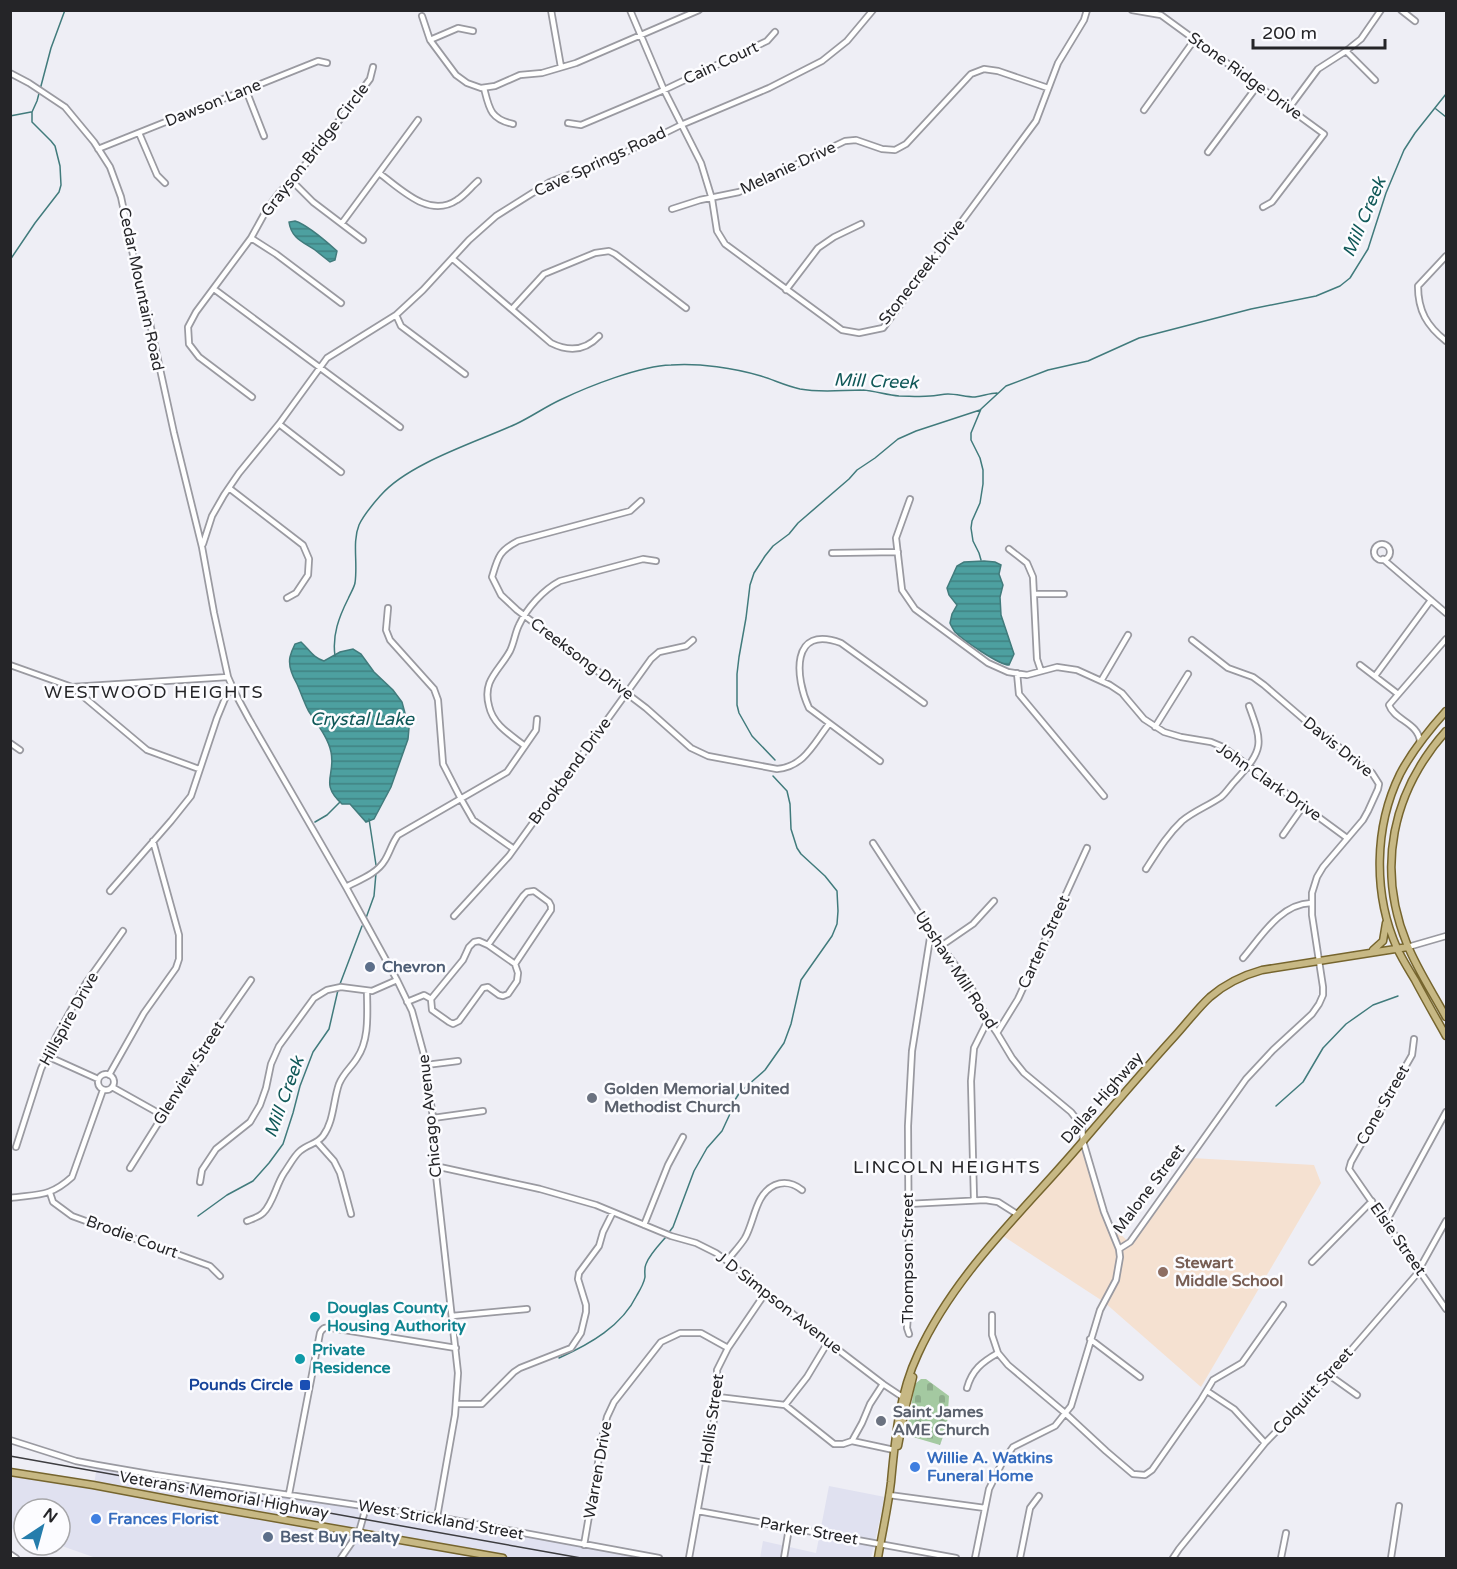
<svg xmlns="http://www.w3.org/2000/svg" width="1457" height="1569" font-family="'Varela Round',sans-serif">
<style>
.built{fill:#e0e1f0}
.education{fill:#f5e1d1}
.cemetery{fill:url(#cemetery-stones)}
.water{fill:url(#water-rules);stroke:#417b7c;stroke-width:1.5}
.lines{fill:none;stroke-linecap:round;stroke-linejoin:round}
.stream{stroke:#417b7c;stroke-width:1.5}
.minor-casing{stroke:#9a9aa1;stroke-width:8}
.major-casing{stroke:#76652e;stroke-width:9}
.minor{stroke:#fff;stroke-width:4.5}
.major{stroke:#c7b884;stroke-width:6}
.rail{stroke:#3d3d40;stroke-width:1.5}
.service-dot{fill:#5c6f8a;stroke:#fcfcff;stroke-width:2}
.worship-dot{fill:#6b7280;stroke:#fcfcff;stroke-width:2}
.education-dot{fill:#8d6e63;stroke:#fcfcff;stroke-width:2}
.culture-dot{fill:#0f9aa8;stroke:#fcfcff;stroke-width:2}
.transit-dot{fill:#1a4fb4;stroke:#fcfcff;stroke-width:2}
.shop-dot{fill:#3f7fe0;stroke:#fcfcff;stroke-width:2}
.labels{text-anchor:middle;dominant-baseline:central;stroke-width:5;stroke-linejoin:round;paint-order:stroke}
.street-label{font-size:16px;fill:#252528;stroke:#fcfcff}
.service-label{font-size:16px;font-weight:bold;fill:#4e5e75;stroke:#fcfcff;text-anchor:start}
.worship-label{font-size:16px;font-weight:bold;fill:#5b616d;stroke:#fcfcff;text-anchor:start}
.education-label{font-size:16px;font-weight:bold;fill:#785e54;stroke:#fcfcff;text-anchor:start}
.culture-label{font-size:16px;font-weight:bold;fill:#0d838f;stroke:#fcfcff;text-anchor:start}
.transit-label{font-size:16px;font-weight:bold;fill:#164399;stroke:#fcfcff;text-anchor:end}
.shop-label{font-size:16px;font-weight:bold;fill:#366cbe;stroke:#fcfcff;text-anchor:start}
.water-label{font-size:18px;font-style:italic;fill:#105858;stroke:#fcfcff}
.neighbourhood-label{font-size:18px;letter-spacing:1.5px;fill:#252528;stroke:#fcfcff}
</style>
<defs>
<pattern id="cemetery-stones" width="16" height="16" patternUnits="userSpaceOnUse" patternTransform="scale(1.5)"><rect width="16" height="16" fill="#a4c9a1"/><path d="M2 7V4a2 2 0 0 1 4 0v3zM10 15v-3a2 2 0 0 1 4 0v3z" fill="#8dac8b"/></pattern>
<pattern id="water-rules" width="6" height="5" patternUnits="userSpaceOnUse" patternTransform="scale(1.5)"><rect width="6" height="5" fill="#4da0a0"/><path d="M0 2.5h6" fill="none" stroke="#408282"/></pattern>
</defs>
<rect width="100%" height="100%" fill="#eeeef5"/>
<path class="built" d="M97,1465l269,42 293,51h-563l-37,-13h1v-36h-36v24l-13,-5v-56l83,13z
M829,1486l56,11 -14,61h-111l3,-17 53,12z"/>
<path class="education" d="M1083,1141l28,85 18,16 62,-84 123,7 7,18 -120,204 -97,-85 -104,-68z"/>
<path class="cemetery" d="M921,1379h5l23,17 -2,30 -7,19 -34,-10 9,-51z"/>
<path class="water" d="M295,221c13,4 32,21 42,30l-2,9 -5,2c-5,-4 -10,-8 -15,-12 -12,-8 -24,-12 -26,-28z
M984,561l11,1 6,3 -2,9 4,11 -3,12 1,18 13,39 -5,11c-10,0 -46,-25 -54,-33 -2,-3 -4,-6 -5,-9l2,-9 5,-9 -8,-10 -2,-7 10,-22 7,-4z
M301,642c8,7 12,16 23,19l16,-9 13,-3 8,5 13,18 19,18 9,12 7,26 -1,11 -17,48 -17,32 -8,3 -16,-18h-8c-23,-21 -6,-28 -11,-52 -3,-15 -15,-29 -23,-42 -4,-8 -7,-17 -11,-26 -4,-7 -9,-18 -7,-27 1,-4 3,-9 5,-13z"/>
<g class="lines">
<path class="stream" d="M1436,109l10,8
M10,116l21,-4
M10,260l25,-37 24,-31 2,-7 -1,-19 -5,-20 -4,-5 -19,-19v-10l5,-11 14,-53 14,-38
M981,560l-2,-7 -6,-12 -2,-13 1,-7 8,-18 3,-19v-14l-3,-12 -9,-18v-7l10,-24 25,-23 42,-16 40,-9 51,-23 112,-29 65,-13 24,-10 10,-8 18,-29 18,-56 18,-43 11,-17 31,-39
M335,656c-3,-21 4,-39 13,-57 2,-5 6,-11 7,-16 3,-20 -3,-41 4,-58 5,-11 14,-21 22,-30 28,-32 96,-53 135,-71 15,-7 29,-17 44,-24 29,-14 80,-34 111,-35 29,-2 63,3 90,11 13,4 25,10 39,13 21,4 42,1 63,1 12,1 24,5 36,6 10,0 21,1 31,0 6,0 12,-2 18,-2 9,0 18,3 27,3 8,-1 15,-4 22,-4
M775,760l-23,-24 -13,-23 -2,-8v-31l2,-17 7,-39 4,-33 4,-12 11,-17 8,-10 16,-12 9,-11 51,-44 8,-9 18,-12 23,-19 18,-8 64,-21
M369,819l7,46
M315,822l12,-7 13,-13
M366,918l8,-22 2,-23
M340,984l22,-58
M1276,1106l27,-24 20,-34 23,-24 27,-19 25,-9
M198,1216l29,-21 26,-14 16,-18 14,-19 10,-31 7,-27 13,-34 16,-23 9,-39
M670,1231l3,-4 21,-56 13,-23 15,-17 7,-15 4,-13 7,-11 25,-22 19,-27 7,-19 10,-44 31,-44 5,-12 1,-13 -1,-20 -12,-15 -24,-22 -4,-6 -6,-19 -1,-25 -3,-13 -14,-15
M559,1358c31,-14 63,-32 78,-63 3,-5 7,-12 8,-18 0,-4 -1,-9 1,-13 4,-10 13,-19 20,-27"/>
<g class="minor-casing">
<path id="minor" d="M551,10l10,57
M630,10l34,80 37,73 11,36 5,32 8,13 117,86 17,3 24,-5 153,-207 22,-58 26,-43 3,-10
M1132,10l29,5 163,119 -52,68 -9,5
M1401,10l14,11
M422,16l8,24 26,35 11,8 14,5 14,-2 25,-11 22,-2 34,-10 123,-53
M430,40l28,-12 15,3
M1346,51l29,29
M10,73l19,10 36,24 29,35 16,25 11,30 15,72 12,45 26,119 28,114 12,66 14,64 7,16 14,26 97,168 51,93 15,31 12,44 9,63 2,48 23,207 -3,42 -18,102
M484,88c5,20 6,31 29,36
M246,90l18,46
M1289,108l29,-39 28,-18 15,-12 20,-29
M1144,110l51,-71
M568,123l13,2 83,-35 103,-49 8,-9
M139,133l18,42 8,8
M98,149l220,-88 9,2
M1208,152l50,-67
M379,173c22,16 50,46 78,27 8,-5 14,-13 21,-19
M291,180l22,22 50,38
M672,209l28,-9 39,-8 106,-51 11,-1 26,9 13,1 11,-6 65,-70 13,-5 14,2 50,17
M342,223l76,-103
M251,238l25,16 65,49
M1446,256l-28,30c0,25 9,40 28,55
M453,259l98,84c18,9 34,8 48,-7
M214,289l186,138
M786,290l32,-42 16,-11 27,-13
M512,309l32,-35 51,-21 14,-2 6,3 71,54
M396,315l5,11 64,48
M252,397l-53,-40 -10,-13 -1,-17 8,-15 55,-74 16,-29 12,-16 21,-22 20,-25 50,-67 3,-12
M279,424l62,48
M229,488l74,57 6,14 -1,16 -12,18 -9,5
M910,499l-14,39 6,52 13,19 73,54 20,9 19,3 30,-8 20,3 33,15 12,8 22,26 20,13 17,5 30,5 12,5 124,91
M641,501l-11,10 -112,30c-19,10 -20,16 -26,36l9,18 16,15 129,98 45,40 17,8 69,13c27,-2 37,-26 52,-45
M203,544l9,-28 12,-21 15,-22 40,-49 48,-66 69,-43 27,-25 46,-50 27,-24 54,-34 66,-25 65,-32 88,-37 53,-27 25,-20 26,-31
M1374 552a8 8 0 1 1 16 0a8 8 0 1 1-16 0Z
M1009,549l18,14 6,14 4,82 4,12
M832,553l66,-1
M1383,559l63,54
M1034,594h30
M388,608l-2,22 4,10 44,49 4,11 5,64 18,35 12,21 41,29
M10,665l62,22 156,-10
M1360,665l38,29
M1017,673l2,21 85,102
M1375,676l56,-76
M1101,681l27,-46
M72,687l75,63 52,19
M1155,727l33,-53
M1420,742c-1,-19 -26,-22 -31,-37l57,-66
M10,743l10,7
M525,746c-14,-11 -32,-21 -36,-40 -7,-26 10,-35 21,-55 4,-8 5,-18 9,-26 8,-17 24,-35 41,-44l83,-22 13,2
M880,761l-71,-53c-14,-30 -19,-84 32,-65l83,60
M1283,835l21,-30
M873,843l58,89 39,53 18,35 9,13 15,25 12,15 47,39 11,14 1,15 21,71 15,37 1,8 -4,23 -16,30 -29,96 -16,20 -42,21 -11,16 -13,26 -14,69
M1146,869c11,-17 21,-34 36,-48 12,-10 26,-15 39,-24 6,-5 9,-11 15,-17 28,-31 27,-36 13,-74
M346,887c13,-7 31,-13 39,-27 5,-8 7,-17 13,-25l109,-63 29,-42 1,-11
M110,891l61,-70 20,-25 26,-78 14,-34
M454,916l55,-60 142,-197 8,-7 27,-6 7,-6
M488,945l35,-49 4,-4 7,-1 15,11 2,4v4l-36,54
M941,946l32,-22 21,-23
M1408,947l38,-11
M1243,958c18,-21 37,-54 68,-55
M407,1002l17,-7 7,4 1,11 17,12 4,2 6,-3 24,-33 5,-1 11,8 4,1 5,-2 9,-13 1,-8 -3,-9 -27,-19 -9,-4 -5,1 -5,5 -6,13 -32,39
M997,1033l21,-34 69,-151
M1414,1039l-2,16 -61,107 -2,7 97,140
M47,1056l51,23
M426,1065l32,-4
M98 1082a8 8 0 1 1 16 0a8 8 0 1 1-16 0Z
M109,1075l35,-62 32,-45 3,-9v-24l-26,-94
M112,1087l50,28
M433,1118l50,-7
M317,1142l17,19 6,12 11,41
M16,1147l25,-78 15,-32 30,-54 37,-52
M435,1166l105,23 56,16 75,31 25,7 20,10 11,8 101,81 55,42 21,14
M130,1168l91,-145 30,-43
M200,1182l2,-12 14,-21 34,-27 10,-17 6,-17 5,-24 8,-18 35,-48 13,-8 14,-3 31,4 25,-11
M50,1193l3,9 19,14 138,50 10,10
M10,1198c29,-4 40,-1 62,-21l31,-87
M974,1200l-3,-119 3,-33 14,-28
M908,1204l77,-4 13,2 19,12
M247,1221c5,-2 12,-4 16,-8 10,-9 13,-28 21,-40 5,-7 10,-17 16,-22 8,-7 17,-7 23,-15 11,-15 10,-35 16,-52 5,-12 12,-16 18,-26 13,-19 10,-46 10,-67
M1386,1222l60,-110
M644,1225l24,-60 15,-28
M1119,1249l11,-7 116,-163 27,-29 39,-36 7,-10 4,-9v-8l-11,-72v-22l5,-16 6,-10 40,-47 5,-9 10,-22 1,-5 -7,-11 -65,-51 -43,-37 -11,-8 -25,-9 -36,-28
M727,1261c6,-8 13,-15 18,-23 10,-18 10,-44 30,-53 10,-4 18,-2 27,5
M1312,1262l60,-61
M992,1315v20l6,18 10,12 57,48 41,38 27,23 12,1 7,-5 49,-70 12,-20 29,-17 41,-58
M452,1316l75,-7
M909,1334l-2,-6 2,-29 -1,-173 4,-75 19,-119
M1090,1339l50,38
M1329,1375l28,20
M967,1388c5,-18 15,-26 31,-35
M1207,1391l27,18 31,34
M718,1397l67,8 49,39h9l9,-3 10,-18 8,-19 13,-20
M456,1404h26l32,-32 6,-4 51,-20 10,-15 5,-21v-7l-8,-26 1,-6 20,-27 4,-14 10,-20
M785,1405l22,-28 21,-35
M10,1440l66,21 21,4 58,10 282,42 222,41
M852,1441l42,9
M289,1494l31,-161c3,-6 6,-6 12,-5l124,20
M889,1495l96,13
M698,1511l258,47
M584,1545l19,-111 4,-17 7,-15 47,-60 19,-9h21l27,15
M10,1554l6,4
M341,1558l18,-26 7,-25
M689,1558l29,-161 -1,-27 11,-22 38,-56
M784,1558l5,-30
M1020,1558l10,-50 9,-12
M1173,1558l6,-9 86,-106 48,-49 103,-119 30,-54
M1281,1558l5,-25
M1391,1558l8,-52"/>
</g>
<g class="major-casing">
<path id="major" d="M1446,711c-17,19 -34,40 -46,63 -26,53 -27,120 -3,174 5,11 12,22 18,32 10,19 21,38 31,56
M1446,731c-54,61 -70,137 -39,213 10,25 26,49 39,73
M1373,950l10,-9 3,-18
M898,1446l7,-37 8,-32
M10,1472l83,13 101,19 309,54
M878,1558c4,-25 10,-50 13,-76 4,-43 8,-88 27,-128 38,-83 108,-145 166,-214 30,-35 59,-69 90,-103 12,-13 23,-28 36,-40 15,-13 34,-22 52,-27l146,-23"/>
</g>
<use href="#minor" class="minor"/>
<use href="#major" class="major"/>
<path class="rail" d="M10,1456l571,102"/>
</g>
<g class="service-dot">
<circle cx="370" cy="967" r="6"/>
<circle cx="268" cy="1537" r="6"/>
</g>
<g class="worship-dot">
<circle cx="592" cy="1098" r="6"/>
<circle cx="881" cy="1421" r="6"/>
</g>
<circle class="education-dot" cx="1163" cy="1272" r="6"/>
<g class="culture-dot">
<circle cx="315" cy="1317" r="6"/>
<circle cx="300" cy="1359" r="6"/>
</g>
<rect class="transit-dot" x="299" y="1379" width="12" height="12" rx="3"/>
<g class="shop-dot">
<circle cx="915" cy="1467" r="6"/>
<circle cx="96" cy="1519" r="6"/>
</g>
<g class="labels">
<g class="street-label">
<text transform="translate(721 63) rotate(-25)">Cain Court</text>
<text transform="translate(1245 76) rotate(36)">Stone Ridge Drive</text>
<text transform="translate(213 103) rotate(-22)">Dawson Lane</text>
<text transform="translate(315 150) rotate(-52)">Grayson Bridge Circle</text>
<text transform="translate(600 162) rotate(-25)">Cave Springs Road</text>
<text transform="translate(788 168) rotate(-25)">Melanie Drive</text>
<text transform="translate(922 272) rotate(-52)">Stonecreek Drive</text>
<text transform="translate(141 289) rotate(78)">Cedar Mountain Road</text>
<text transform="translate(582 659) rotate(37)">Creeksong Drive</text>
<text transform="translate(1338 747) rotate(39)">Davis Drive</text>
<text transform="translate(570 771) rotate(-54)">Brookbend Drive</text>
<text transform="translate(1269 782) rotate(35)">John Clark Drive</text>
<text transform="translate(1044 942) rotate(-65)">Carten Street</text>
<text transform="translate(956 970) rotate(57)">Upshaw Mill Road</text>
<text transform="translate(69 1019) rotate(-61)">Hillspire Drive</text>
<text transform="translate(189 1073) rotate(-58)">Glenview Street</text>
<text transform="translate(1102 1098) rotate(-49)">Dallas Highway</text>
<text transform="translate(1383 1105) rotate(-60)">Cone Street</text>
<text transform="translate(430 1116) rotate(-96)">Chicago Avenue</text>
<text transform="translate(1149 1189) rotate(-53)">Malone Street</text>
<text transform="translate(132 1237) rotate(20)">Brodie Court</text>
<text transform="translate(1398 1239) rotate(55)">Elsie Street</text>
<text transform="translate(908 1258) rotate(-90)">Thompson Street</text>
<text transform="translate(779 1303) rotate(38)">J D Simpson Avenue</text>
<text transform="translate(1313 1391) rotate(-48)">Colquitt Street</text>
<text transform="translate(712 1419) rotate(-82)">Hollis Street</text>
<text transform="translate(598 1470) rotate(-80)">Warren Drive</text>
<text transform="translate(224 1495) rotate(10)">Veterans Memorial Highway</text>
<text transform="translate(441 1520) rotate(10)">West Strickland Street</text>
<text transform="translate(809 1531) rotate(10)">Parker Street</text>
</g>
<g class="service-label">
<text x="382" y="967">Chevron</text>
<text x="280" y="1537">Best Buy Realty</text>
</g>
<g class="worship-label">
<text x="604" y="1089">Golden Memorial United<tspan x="604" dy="18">Methodist Church</tspan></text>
<text x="893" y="1412">Saint James<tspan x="893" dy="18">AME Church</tspan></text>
</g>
<g class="education-label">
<text x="1175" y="1263">Stewart<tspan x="1175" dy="18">Middle School</tspan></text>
</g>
<g class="culture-label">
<text x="327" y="1308">Douglas County<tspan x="327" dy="18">Housing Authority</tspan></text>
<text x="312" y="1350">Private<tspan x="312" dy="18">Residence</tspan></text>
</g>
<g class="transit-label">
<text x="293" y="1385">Pounds Circle</text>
</g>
<g class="shop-label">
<text x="927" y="1458">Willie A. Watkins<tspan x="927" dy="18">Funeral Home</tspan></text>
<text x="108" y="1519">Frances Florist</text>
</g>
<g class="water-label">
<text transform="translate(1364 217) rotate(-67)">Mill Creek</text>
<text transform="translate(876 381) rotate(2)">Mill Creek</text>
<text x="362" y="719">Crystal Lake</text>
<text transform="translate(284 1097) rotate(-70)">Mill Creek</text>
</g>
<g class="neighbourhood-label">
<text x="154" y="692">WESTWOOD HEIGHTS</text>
<text x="947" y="1167">LINCOLN HEIGHTS</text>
</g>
</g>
<rect width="1457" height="1569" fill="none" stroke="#252528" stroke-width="24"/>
<g transform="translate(42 1527) rotate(36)"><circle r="28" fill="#fcfcff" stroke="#a6a6a9" stroke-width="1.5"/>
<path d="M0-4.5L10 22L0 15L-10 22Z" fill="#257dac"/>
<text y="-9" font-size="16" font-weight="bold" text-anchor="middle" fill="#252528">N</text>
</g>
<path d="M1253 39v9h132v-9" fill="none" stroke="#252528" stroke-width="3"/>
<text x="1262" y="39" font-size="18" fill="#252528" stroke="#fcfcff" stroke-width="4.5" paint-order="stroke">200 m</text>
</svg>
